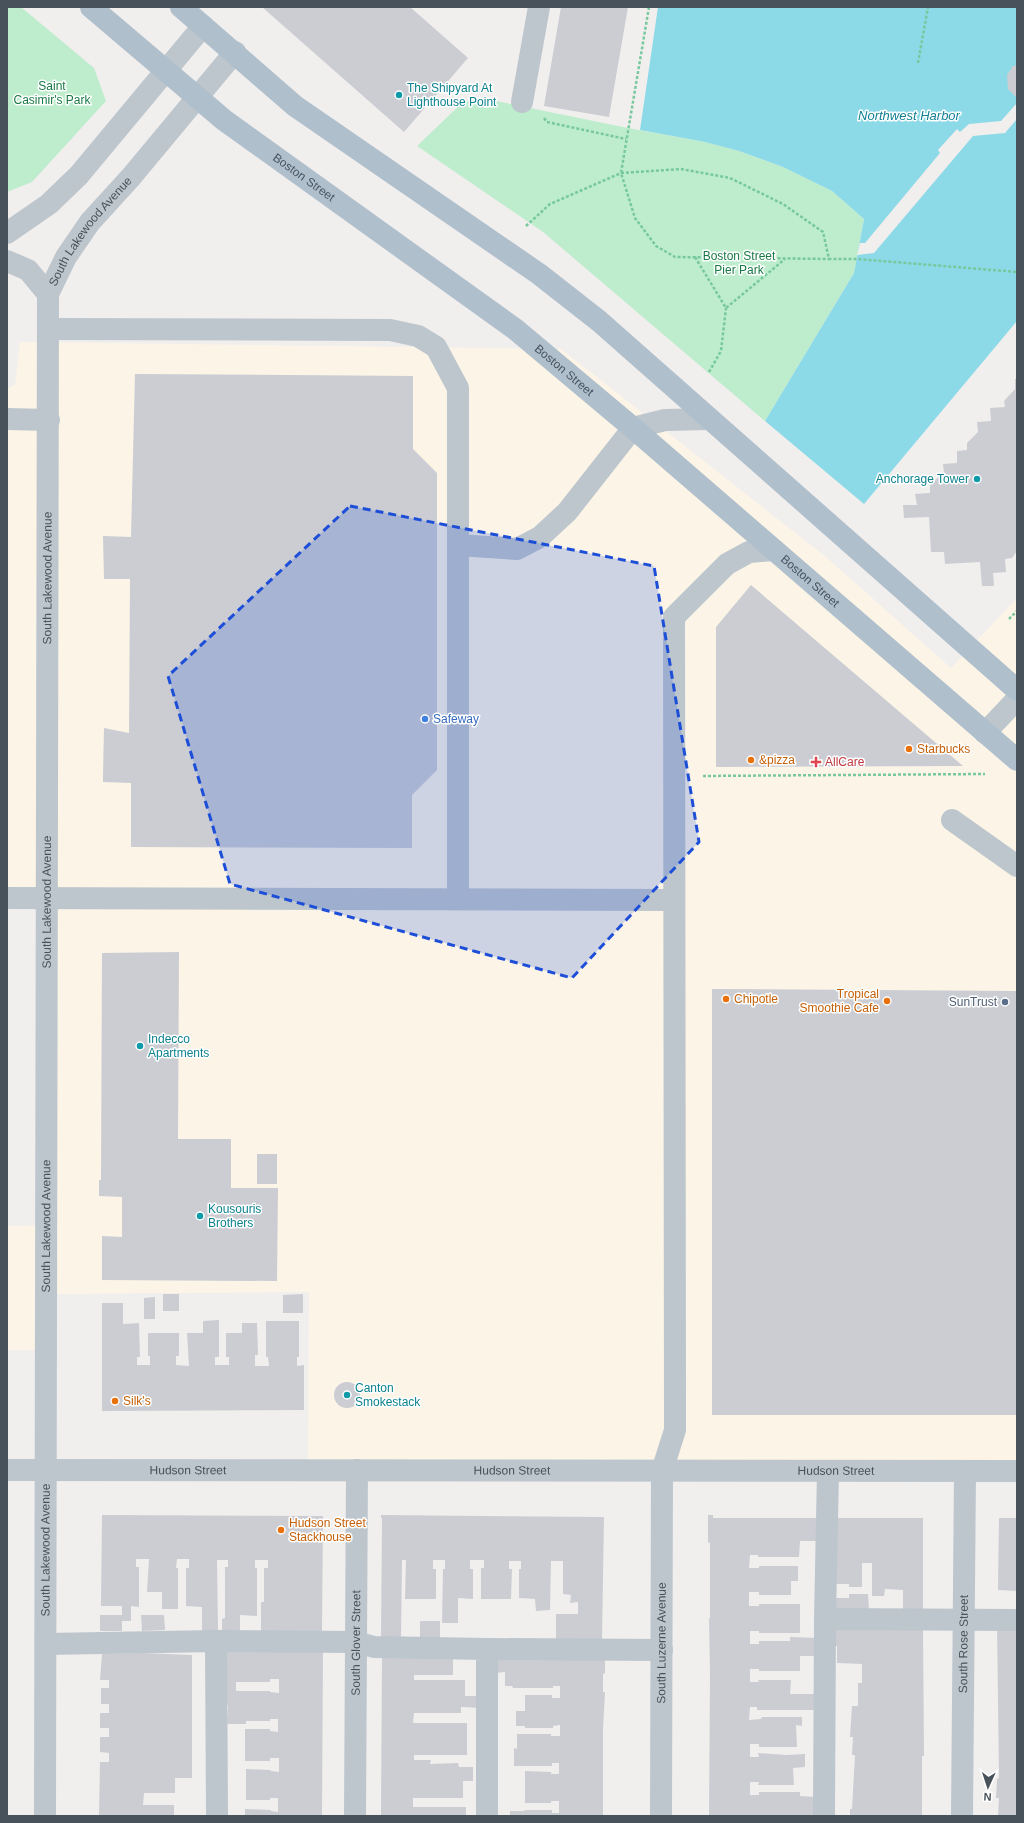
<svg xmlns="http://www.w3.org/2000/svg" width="1024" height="1823" font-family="Arial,sans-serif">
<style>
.commercial{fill:#fbf4e7}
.green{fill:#beedcd}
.water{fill:#8cdae8}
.pier{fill:#f1eeee}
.building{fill:#cbcdd3;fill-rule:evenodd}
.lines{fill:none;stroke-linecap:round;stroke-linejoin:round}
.path{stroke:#77c99d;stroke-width:2.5;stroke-dasharray:3 2;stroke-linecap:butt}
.minor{stroke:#bdc6cd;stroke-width:22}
.major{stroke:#afbfcc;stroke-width:22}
.marked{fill:#1d4ed8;fill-opacity:0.2;stroke:#1d4ed8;stroke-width:3;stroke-dasharray:8 5;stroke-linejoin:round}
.culture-dot{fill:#0f9aa8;stroke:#fff;stroke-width:1.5}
.shop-dot{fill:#3f7fe0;stroke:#fff;stroke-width:1.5}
.food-dot{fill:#e8710a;stroke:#fff;stroke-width:1.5}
.health-dot{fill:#e0444e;stroke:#fff;stroke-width:1.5}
.service-dot{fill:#5c6f8a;stroke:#fff;stroke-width:1.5}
.labels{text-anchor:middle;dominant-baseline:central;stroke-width:3;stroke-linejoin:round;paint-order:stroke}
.park-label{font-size:12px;fill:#1a7945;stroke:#fff}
.culture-label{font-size:12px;fill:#0d838f;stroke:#fff;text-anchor:start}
.street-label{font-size:12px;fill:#47525b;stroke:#fff}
.shop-label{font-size:12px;fill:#366cbe;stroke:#fff;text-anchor:start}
.food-label{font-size:12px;fill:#c56008;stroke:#fff;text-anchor:start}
.health-label{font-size:12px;fill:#be3a42;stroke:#fff;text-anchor:start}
.service-label{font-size:12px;fill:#4e5e75;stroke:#fff;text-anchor:end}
.water-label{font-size:13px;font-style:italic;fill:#128094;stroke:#fff}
</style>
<rect width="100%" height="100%" fill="#f1eeee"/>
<path class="commercial" d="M20,342l541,7 265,208 125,111 66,-70v865l-709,-3 1,-168 -261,2 -2,56h-39v-124l39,-1 4,-331 -43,1v-506l8,-4z"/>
<path class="green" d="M7,7h14l73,61 12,33 -74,81 -25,10z
M464,101h32l132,27 77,14 34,9 44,16 49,24 32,28 -10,54 -89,148 -222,-189 -126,-86z"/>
<path class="water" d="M658,7h359v314l-153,183 -99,-83 89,-148 10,-54 -32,-28 -49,-24 -44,-16 -34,-9 -65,-12z"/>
<path class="pier" d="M1017,103v16l-12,14 -32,3 -99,117 -17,2 3,-12h5l75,-90 -2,-3 19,-21 3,3 9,-8 32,-3z"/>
<path class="building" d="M262,7h148l58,51 -64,74z
M561,7h67l-19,110 -65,-11z
M1017,65v31h-2l-7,-7 -1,-14 6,-9z
M135,374l278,2v73l24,24v297l-25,25v53l-281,-1v-64l-28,-1v-6l1,-48 25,5 1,-154h-26l-1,-43 28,1z
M1015,379h2v172l-5,7 -7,1 1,13 -13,1 1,13h-12l-2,-24 -35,2 -1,-12h-13l-2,-35 -25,1 -1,-13h14l-2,-11 15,-1v-8l14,-13 -1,-8 14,-1v-12l10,-1v-7l11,-11 -1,-10 14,-1 -1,-13 15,-1 -1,-6 11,-12z
M751,585l212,181 -247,1v-140z
M179,952l-1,187h53v49h47l-1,93 -175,-1v-44l20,1v-40l-23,-1v-16h2l1,-227z
M712,989l305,2v424h-305z
M257,1154h20v30h-20z
M163,1294h16v17h-16z
M303,1294v19h-20v-18z
M155,1297v22h-11v-21z
M102,1303h21v21l16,-1 1,34h-3v8h13v-9h-2v-23h31v23h-3v9l13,1 -2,-33h16v-12l16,-1v37h-4v8h14v-8h-3v-24h16v-10h15l1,32h-3v11h14l-1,-9h-2v-36h33v36h-2v9l7,-1v45l-202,1z
M334 1395a13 13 0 1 1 26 0a13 13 0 1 1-26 0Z
M102,1515l221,1 -1,115 -61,1v-30h3v-34h4v-8h-13v8h2v48l-17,-1v16l-18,1v-13l3,-1v-51h3v-7h-11l1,71h-16v-24l-16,-1v-38h3v-9h-12l-1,9h2v41h-16v-17h-15l2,-33h-13v8h3v40l-8,-1v15h-9v10h-22v-16h22v-9h-21z
M381,1515l223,2 -2,123 -46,-1v-25h22v-12l-8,1 1,-8 -8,-1v-33h-12l-1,49 -14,1 -1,-12 -16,-1v-29h2v-8h-12v8h3l-1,30h-30v-31h3v-8h-14v9h3v30l-15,-1v25h-16l1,-54h2v-9h-12v9h3v30h-31l1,-39h-4l-1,79h-20l1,-121h-1z
M708,1515h5v3h103v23h-16l-1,16h-41v-2h-8l-1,13h10v-2h39v15h-7v14h-32v-3h-10v14h10v-2h41v29h-41v-2h-9v13h9v-3h31v-4l27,1v18h-17v15h-41v-2h-9v13h9l-1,-2h33l-1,14h27v16h-60v-3h-7l-1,13 12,-1 1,-2h40v9l-6,-1 1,22h-38v-3h-9v13h9l-1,-4 28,2 19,-1v13l-12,1 1,17h-36l1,-3h-9v13h9v-3h41v4l17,1v19h-108l1,-141 -1,-57h1v-76l-2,1z
M832,1518h91v93h-20v-21l-18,-1 -1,7h-12v-33h-10v24h-13v-3h-17z
M999,1518h18v73l-19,-1z
M849,1594h19l1,16h-38l1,-12h17z
M141,1615h23l1,15 -23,1z
M420,1621h20v19h-20z
M997,1623l20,2v191h-19l1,-18h-3l1,-19 2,-1z
M831,1626l92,1 1,129h-2v60h-72v-7h2l3,-54h-3l1,-18h-3l2,-31h6v-23h4v-19l-25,-1v-17h-7z
M222,1646l101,1 -1,169h-77v-7l26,1v1l7,1v-14h-8v2h-24v-31l24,1 1,1 8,1v-14h-9v3h-25v-32h25v2l8,1v-13h-8v2h-24v3h-19l1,-19h-7zM270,1679h9v14l-9,-1v-1h-34v-9h34z
M140,1653l52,2v123h-17v15h-31l-1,12h31v11h-75l1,-54h9v-9l-9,-1v-15h9v-9h-9v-15h9v-9h-8v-16h8v-8h-9l2,-26z
M382,1653l71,1v21h-39v5h51v16h18l-1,12 -21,-1v6h-47l-1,10h54v32h-53v5h17l-1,4 28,-1 1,4h14v14h-10v17h-50v9h53v9h-85z
M495,1654h110v19l-2,1v18h2l-2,38v86h-93v-5h14l1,-1h27v3h7v-12h-8v2h-26v-32l26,1v2h8v-11h-7v3h-38v-18l3,1v-15h34v2h9v-11l-7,1v2h-28v-2h-9v-15h9v-16h27v3h8v-12h-7v2h-40l-1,-2h-7v-14l-10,1z"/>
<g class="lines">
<path class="path" d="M649,7l-28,166 14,45 21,28 19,11 154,2
M918,63l10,-56
M544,118l3,4 79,17
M526,226l24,-22 71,-31 60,-4 49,9 53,26 40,28 6,27h28l160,13
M695,257l31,51 59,-49
M709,372l12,-21 5,-43
M1009,619l8,-8
M703,776l282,-2"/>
<g class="minor">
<path d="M522,102l17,-95"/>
<path d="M7,233l42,-29 30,-29 124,-149"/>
<path d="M7,261l21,9 20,24"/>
<path d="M49,329l341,1 28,6 18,11 22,41v511"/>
<path d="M7,419l42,1"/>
<path d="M458,545l59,4 23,-12 27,-25 66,-84 32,-8 44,-1"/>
<path d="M985,733l32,-34"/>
<path d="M952,820l65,46"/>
<path d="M7,898l667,2"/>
<path id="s1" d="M7,1470l1010,1"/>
<path d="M825,1619l192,1"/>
<path d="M216,1641l1,175"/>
<path d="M46,1644l170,-3 140,1 18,5 113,2v167"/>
<path d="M487,1649l175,1"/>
<path id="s2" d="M45,1816l3,-1522 18,-37 24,-35 41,-45 104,-125"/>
<path id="s3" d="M355,1816l2,-346"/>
<path id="s4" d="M661,1816l1,-345 13,-41v-11l-1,-802 53,-53 22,-12 25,-2"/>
<path d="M824,1816l1,-197 3,-148"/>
<path id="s5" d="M962,1816l3,-345"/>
</g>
<g class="major">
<path id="s6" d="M91,7l133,113 291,209 118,99 384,332"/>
<path d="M181,7l114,99 244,168 60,47 418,369"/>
</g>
</g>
<path class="marked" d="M350,506l304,60 45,276 -127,136 -342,-94 -62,-208z"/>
<g class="culture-dot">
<circle cx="399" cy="95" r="4"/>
<circle cx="977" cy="479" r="4"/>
<circle cx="140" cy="1046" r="4"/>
<circle cx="200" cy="1216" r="4"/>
<circle cx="347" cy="1395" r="4"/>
</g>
<circle class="shop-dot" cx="425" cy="719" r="4"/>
<g class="food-dot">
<circle cx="909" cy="749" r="4"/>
<circle cx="751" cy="760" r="4"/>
<circle cx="726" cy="999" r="4"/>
<circle cx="887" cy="1001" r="4"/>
<circle cx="115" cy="1401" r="4"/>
<circle cx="281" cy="1530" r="4"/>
</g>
<path class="health-dot" d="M814 756h4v4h4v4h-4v4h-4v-4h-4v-4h4z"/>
<circle class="service-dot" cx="1005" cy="1002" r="4"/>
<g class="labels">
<g class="park-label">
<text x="52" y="86">Saint<tspan x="52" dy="14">Casimir's Park</tspan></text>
<text x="739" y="256">Boston Street<tspan x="739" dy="14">Pier Park</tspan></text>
</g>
<g class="culture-label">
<text x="407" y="88">The Shipyard At<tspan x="407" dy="14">Lighthouse Point</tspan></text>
<text x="969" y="479" text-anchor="end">Anchorage Tower</text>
<text x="148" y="1039">Indecco<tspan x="148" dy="14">Apartments</tspan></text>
<text x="208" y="1209">Kousouris<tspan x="208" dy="14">Brothers</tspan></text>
<text x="355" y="1388">Canton<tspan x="355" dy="14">Smokestack</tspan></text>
</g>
<g class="street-label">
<text stroke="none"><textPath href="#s6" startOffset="273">Boston Street</textPath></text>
<text stroke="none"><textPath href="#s2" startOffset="1598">South Lakewood Avenue</textPath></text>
<text stroke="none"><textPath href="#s6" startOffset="597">Boston Street</textPath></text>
<text stroke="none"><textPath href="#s2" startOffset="1238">South Lakewood Avenue</textPath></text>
<text stroke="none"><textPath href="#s6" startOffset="921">Boston Street</textPath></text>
<text stroke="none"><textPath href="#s2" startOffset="914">South Lakewood Avenue</textPath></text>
<text stroke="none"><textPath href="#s2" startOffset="590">South Lakewood Avenue</textPath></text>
<text stroke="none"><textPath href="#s1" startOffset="181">Hudson Street</textPath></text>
<text stroke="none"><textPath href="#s1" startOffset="505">Hudson Street</textPath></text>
<text stroke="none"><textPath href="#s1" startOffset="829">Hudson Street</textPath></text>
<text stroke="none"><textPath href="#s2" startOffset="266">South Lakewood Avenue</textPath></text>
<text stroke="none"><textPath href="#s3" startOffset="173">South Glover Street</textPath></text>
<text stroke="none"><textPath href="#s4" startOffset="173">South Luzerne Avenue</textPath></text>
<text stroke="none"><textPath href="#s5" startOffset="172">South Rose Street</textPath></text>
</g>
<g class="shop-label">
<text x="433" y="719">Safeway</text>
</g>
<g class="food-label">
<text x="917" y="749">Starbucks</text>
<text x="759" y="760">&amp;pizza</text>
<text x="879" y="994" text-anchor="end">Tropical<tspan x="879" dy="14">Smoothie Cafe</tspan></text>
<text x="734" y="999">Chipotle</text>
<text x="123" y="1401">Silk's</text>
<text x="289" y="1523">Hudson Street<tspan x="289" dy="14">Stackhouse</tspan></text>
</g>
<g class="health-label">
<text x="825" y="762">AllCare</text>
</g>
<g class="service-label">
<text x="997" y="1002">SunTrust</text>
</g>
<g class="water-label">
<text x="909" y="115">Northwest Harbor</text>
</g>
</g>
<rect width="1024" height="1823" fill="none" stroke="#47525b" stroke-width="16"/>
<g transform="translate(988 1787) rotate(183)" stroke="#ffffff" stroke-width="3" paint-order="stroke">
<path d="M0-3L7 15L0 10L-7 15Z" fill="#47525b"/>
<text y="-6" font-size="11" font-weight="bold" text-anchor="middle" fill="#47525b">N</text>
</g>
</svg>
